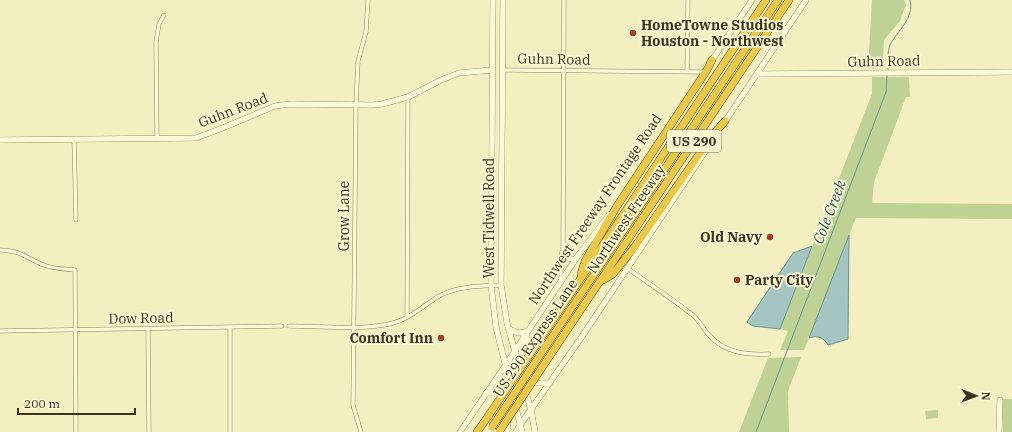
<svg xmlns="http://www.w3.org/2000/svg" width="1012" height="432" font-family="'IBM Plex Serif',serif">
<style>
.green{fill:#bdd294}
.water{fill:#a4c5c2;stroke:#6a9493}
.lines{fill:none;stroke-linecap:round;stroke-linejoin:round}
.stream{stroke:#6a9493;stroke-width:1}
.street-casing{stroke:#8f8156;stroke-width:4.5}
.secondary-casing{stroke:#70613a;stroke-width:6}
.highway-casing{stroke:#5c4d2b;stroke-width:8}
.street{stroke:#fcf9d6;stroke-width:3.5}
.secondary{stroke:#fcf9d6;stroke-width:5.5}
.highway{stroke:#ebc849;stroke-width:7}
.highway-bridge-casing{stroke:#5c4d2b;stroke-width:8;stroke-linecap:butt}
.highway-bridge{stroke:#ebc849;stroke-width:7}
.poi-dot{fill:#a43c20;stroke:#f9f7d2;stroke-width:1.5}
.labels{text-anchor:middle;dominant-baseline:central;stroke-width:4;stroke-linejoin:round;paint-order:stroke}
.shield{fill:#f9f7d2;stroke:#756e53;stroke-width:1}
.shield-label{font-size:13px;font-weight:bold;fill:#3d331c}
.poi-label{font-size:14px;font-weight:bold;fill:#3d331c;stroke:#f9f7d2;text-anchor:start}
.street-label{font-size:14px;fill:#3d331c;stroke:#f9f7d2}
.water-label{font-size:15px;font-style:italic;fill:#2a565e;stroke:#f9f7d2}
</style>
<rect width="100%" height="100%" fill="#f3efc1"/>
<path class="green" d="M872,0h32l2,5 -6,16 -16,19 -1,24 -8,5 -7,-1z
M872,77h37l1,20h-4l-32,85 -2,21 140,1v15l-156,-1 -7,17 -1,104 -20,6c-5,-8 -10,-10 -19,-7l-5,12h-24l8,-19 -8,-2 92,-235z
M801,357l-13,34 1,41h-50l29,-74z
M1002,399h10v33h-9z
M938,410v8l-12,1 -1,-8z"/>
<path class="water" d="M849,235l-1,104 -20,6c-5,-8 -10,-10 -19,-7z
M812,246l-32,83 -27,-3 -6,-4 46,-69z"/>
<g class="lines">
<path class="stream" d="M888,71c0,-8 -1,-19 2,-26 7,-14 25,-27 20,-45
M756,432l130,-340 1,-16"/>
<g class="street-casing">
<path id="street" d="M564,0l-1,251v4l4,5 9,-2
M502,70l201,2
M687,72l1,-72
M74,139l2,81
M157,139l-1,-97 3,-18 5,-9
M0,250c18,0 26,7 41,14 12,5 22,5 34,6l1,162
M627,268c21,15 43,29 63,45 8,5 12,14 18,21 16,19 38,21 61,20
M561,280v-24l1,-4
M407,317l1,-220
M289,326c32,0 74,5 104,-3 19,-5 32,-19 48,-28 18,-9 41,-9 60,-10
M148,330l1,102
M0,331l282,-5
M230,432v-105
M361,432l-8,-27 3,-301 2,-43 8,-29 2,-32"/>
</g>
<g class="secondary-casing">
<path id="secondary" d="M493,0l-2,285 5,42 26,105
M503,0l-2,285 6,38 24,87 4,22
M710,63l42,-63
M757,74l255,-2
M724,123l82,-123
M0,140l196,-2 24,-9 55,-23 16,-2 81,1 10,-1 26,-7 33,-17 18,-7 33,-3
M508,328c6,4 12,7 19,3
M527,333l-2,14 8,31 4,5h12
M486,393h11l4,3 7,25 -1,11
M460,432l45,-66 72,-109 32,-42
M516,432l4,-7 61,-87 137,-206
M999,432l1,-32"/>
</g>
<g class="highway-casing">
<path id="highway" d="M581,274l4,-13 32,-55 90,-136 5,-10
M603,280l10,-6 23,-29 75,-108 14,-16
M541,338l225,-338
M544,349l234,-349
M547,360l242,-360
M477,432l12,-17"/>
</g>
<use href="#street" class="street"/>
<use href="#secondary" class="secondary"/>
<use href="#highway" class="highway"/>
<g class="highway-bridge-casing">
<path id="highway-bridge" d="M489,415l52,-77
M492,427l52,-78
M499,432l48,-72"/>
</g>
<use href="#highway-bridge" class="highway-bridge"/>
</g>
<g class="poi-dot">
<circle cx="633" cy="33" r="4"/>
<circle cx="770" cy="237" r="4"/>
<circle cx="737" cy="280" r="4"/>
<circle cx="441" cy="338" r="4"/>
</g>
<g class="labels">
<rect class="shield" x="667" y="130" width="54" height="22" rx="3"/>
<g class="shield-label">
<text x="694" y="141">US 290</text>
</g>
<g class="poi-label">
<text x="641" y="25">HomeTowne Studios<tspan x="641" dy="16">Houston - Northwest</tspan></text>
<text x="762" y="237" text-anchor="end">Old Navy</text>
<text x="745" y="280">Party City</text>
<text x="433" y="338" text-anchor="end">Comfort Inn</text>
</g>
<g class="street-label">
<text transform="translate(554 59) rotate(1)">Guhn Road</text>
<text transform="translate(884 61) rotate(-1)">Guhn Road</text>
<text transform="translate(233 110) rotate(-21)">Guhn Road</text>
<text transform="translate(595 209) rotate(-56)">Northwest Freeway Frontage Road</text>
<text transform="translate(344 216) rotate(-90)">Grow Lane</text>
<text transform="translate(489 218) rotate(-90)">West Tidwell Road</text>
<text transform="translate(626 219) rotate(-56)">Northwest Freeway</text>
<text transform="translate(141 318) rotate(-1)">Dow Road</text>
<text transform="translate(535 338) rotate(-56)">US 290 Express Lane</text>
</g>
<g class="water-label">
<text transform="translate(829 212) rotate(-69)">Cole Creek</text>
</g>
</g>
<g transform="translate(976 396) rotate(91)" stroke="#f9f7d2" stroke-width="3" paint-order="stroke">
<path d="M0-3L7 15L0 10L-7 15Z" fill="#3d331c"/>
<text y="-6" font-size="11" font-weight="bold" text-anchor="middle" fill="#3d331c">N</text>
</g>
<path d="M18 408v6h117v-6" fill="none" stroke="#3d331c" stroke-width="2"/>
<text x="24" y="408" font-size="12" fill="#3d331c" stroke="#f9f7d2" stroke-width="3" paint-order="stroke">200 m</text>
</svg>
